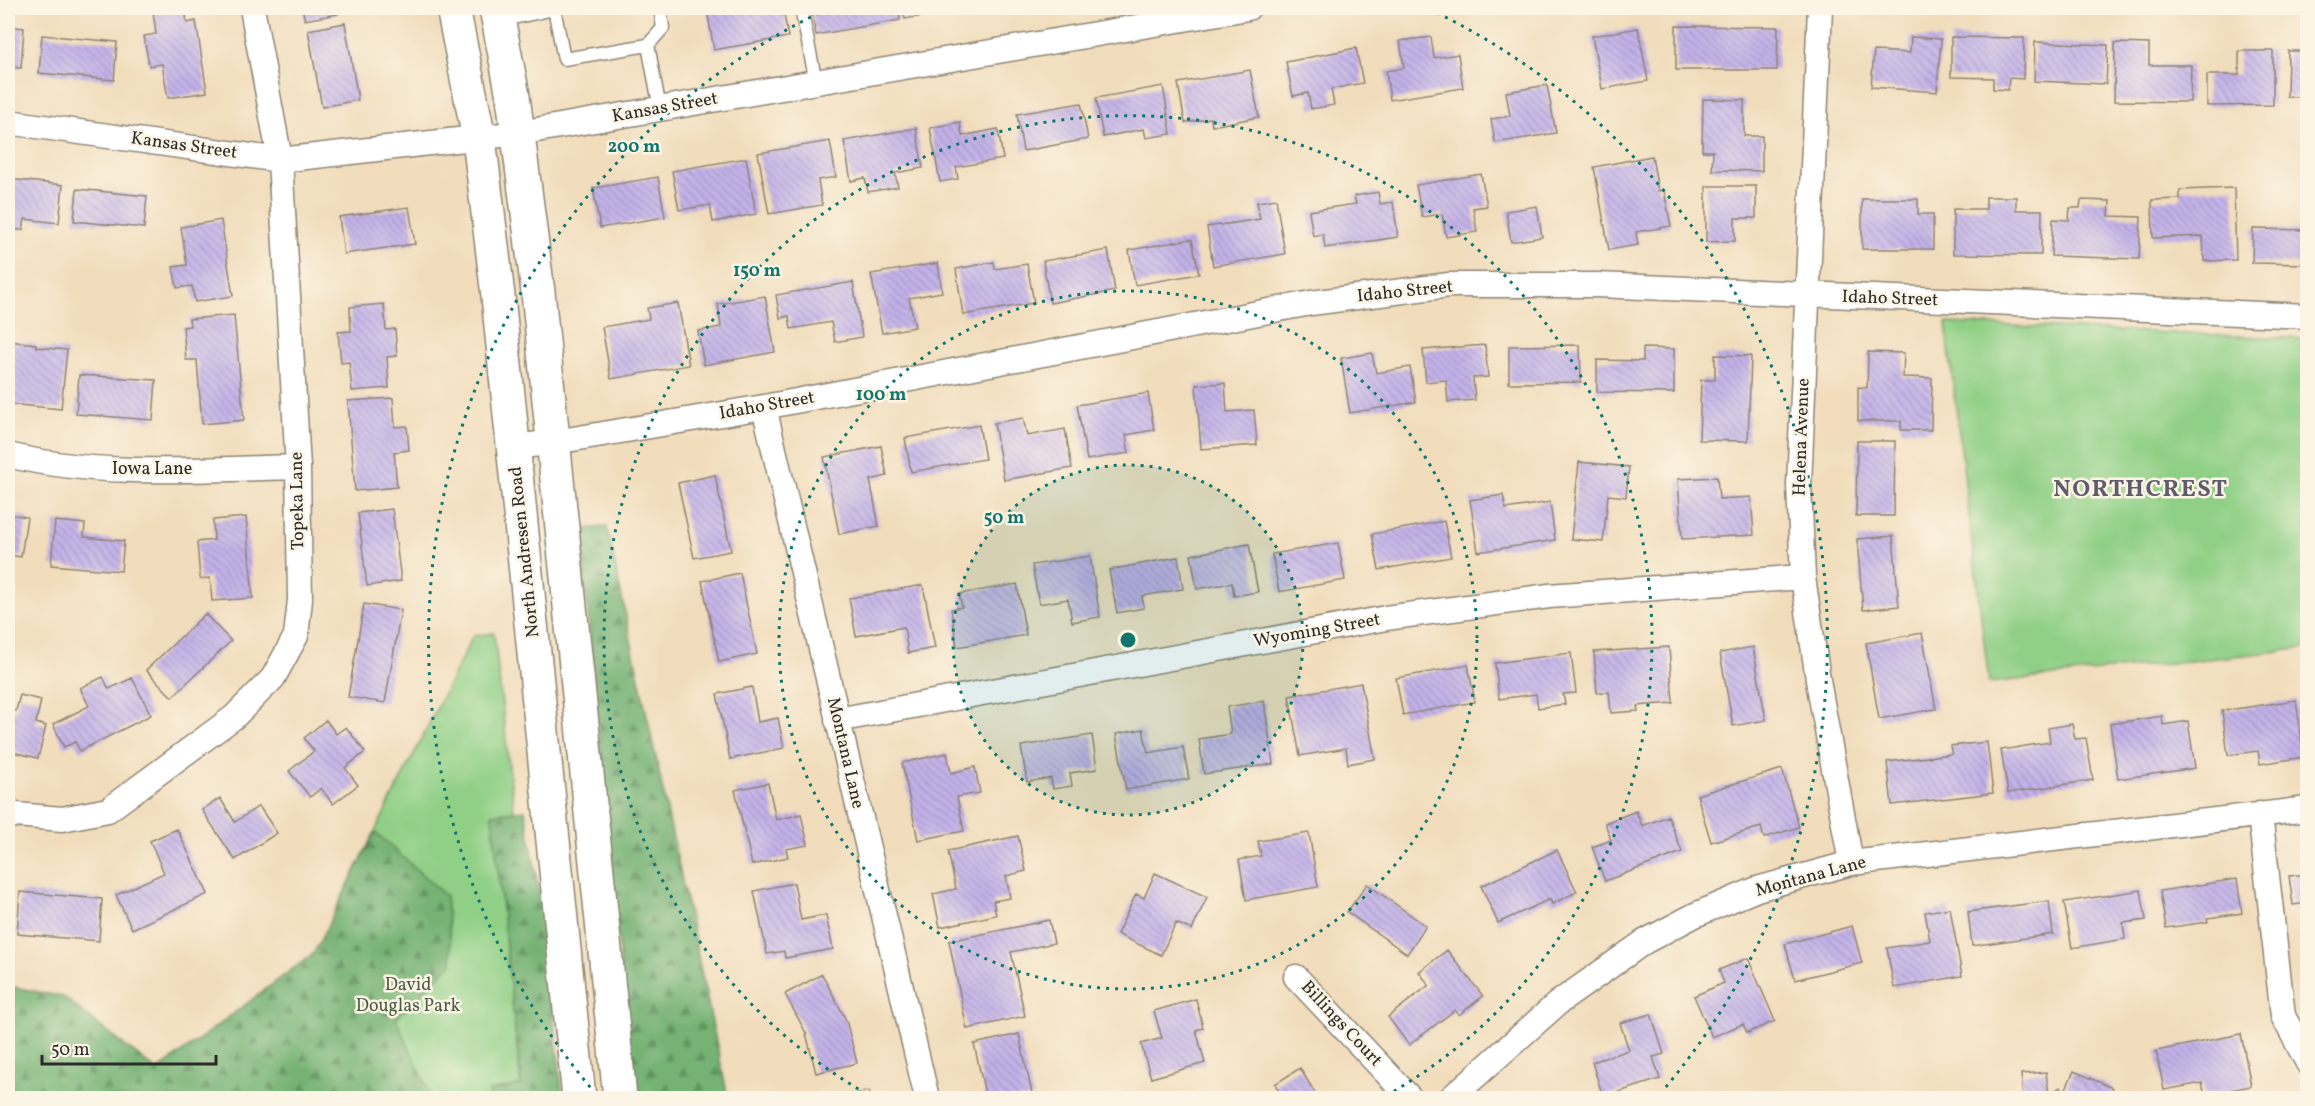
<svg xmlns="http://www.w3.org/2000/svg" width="2315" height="1106" font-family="Vollkorn,serif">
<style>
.green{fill:#90d086;stroke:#5e7e58;stroke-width:1.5}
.forest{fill:url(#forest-firs);stroke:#506e4f;stroke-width:1.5}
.building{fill:url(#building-back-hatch)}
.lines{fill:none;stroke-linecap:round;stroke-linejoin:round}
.lane-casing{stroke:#8e8474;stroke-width:15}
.street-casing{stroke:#8e8474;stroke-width:27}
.primary-casing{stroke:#8e8474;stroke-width:36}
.lane{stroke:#fff;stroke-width:12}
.street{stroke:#fff;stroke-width:24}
.primary{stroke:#fff;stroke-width:33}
.ring{fill:none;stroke:#0f766e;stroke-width:3;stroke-dasharray:3 6}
.labels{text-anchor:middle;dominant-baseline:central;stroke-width:5;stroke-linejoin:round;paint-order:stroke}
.street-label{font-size:18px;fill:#2b2b2b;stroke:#fcf5e5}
.park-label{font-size:18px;fill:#495d46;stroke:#fcf5e5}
.district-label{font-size:24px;font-weight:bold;letter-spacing:1.5px;fill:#615b6e;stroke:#fcf5e5}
.centre{fill:#0f766e;stroke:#fcf5e5;stroke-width:3}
.ring-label{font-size:18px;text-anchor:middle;font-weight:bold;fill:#0f766e;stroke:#fcf5e5;stroke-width:5;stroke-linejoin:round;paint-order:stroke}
</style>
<defs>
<pattern id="forest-firs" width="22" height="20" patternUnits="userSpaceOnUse" patternTransform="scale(1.5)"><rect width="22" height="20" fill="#74b273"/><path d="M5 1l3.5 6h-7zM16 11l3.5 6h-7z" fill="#5f915f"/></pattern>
<pattern id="building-back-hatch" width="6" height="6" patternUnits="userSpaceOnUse" patternTransform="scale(1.5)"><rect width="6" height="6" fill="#c4b3ea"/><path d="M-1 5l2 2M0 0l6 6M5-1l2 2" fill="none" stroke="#9f92be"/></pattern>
</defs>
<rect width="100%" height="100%" fill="#fcf5e5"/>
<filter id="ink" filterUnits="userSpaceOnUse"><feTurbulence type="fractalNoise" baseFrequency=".0167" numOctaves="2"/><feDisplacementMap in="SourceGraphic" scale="12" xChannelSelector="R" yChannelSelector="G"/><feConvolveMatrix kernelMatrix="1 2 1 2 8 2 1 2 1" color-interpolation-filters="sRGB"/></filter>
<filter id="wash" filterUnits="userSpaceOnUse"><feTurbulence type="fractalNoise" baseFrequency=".008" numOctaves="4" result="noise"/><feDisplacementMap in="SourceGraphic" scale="24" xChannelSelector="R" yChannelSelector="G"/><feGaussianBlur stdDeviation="1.35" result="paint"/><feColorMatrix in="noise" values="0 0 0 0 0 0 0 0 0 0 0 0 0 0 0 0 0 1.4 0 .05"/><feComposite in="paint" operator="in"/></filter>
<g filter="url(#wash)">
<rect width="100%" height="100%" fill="#f1ddbc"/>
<path class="green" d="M1946,323l361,16v309l-318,35z
M494,633l20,178 -22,3 29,272 -32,5 1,7h-482v-112l55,11 94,74 157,-118 159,-317z"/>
<path class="forest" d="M607,527l120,566 2,5h-100l-9,-138 -40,-431z
M525,810l14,81 24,207h-73l-1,-7 32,-6 -29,-271z
M375,832l71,64 6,67 -56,56 36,79h-424v-112l55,11 94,74 157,-118z"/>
<g id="blocks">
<path class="building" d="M175,8h10l2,15 9,-2 11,71 -39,6 -6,-34 -13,2 -5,-30 12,-2 -3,-23z
M302,8h35l1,6 -33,6z
M724,8h59l5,29 -74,13 -7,-40z
M811,8h87l2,12 -84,15z
M903,8h62v1l-60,10z
M345,23l13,77 -36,7 -14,-77z
M8,26l16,2 -3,40 -13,-1z
M1676,26l102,1 -1,43h-101z
M1638,28l10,53 -46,8 -10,-53z
M42,35l75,7 -3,38 -75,-7z
M1431,37l3,21 24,-4 5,34 -73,12 -4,-29 18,-3 -4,-27z
M1911,37l30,2 -4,53 -66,-5 3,-36 36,2z
M1951,37l73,1 -1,41 -14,-1 -1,12 -15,-1v-11l-42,-1z
M2035,42l73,3 -2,39 -72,-3z
M2115,43l34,1v21h42l-1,37 -76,-1z
M1356,48l7,35 -32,6 3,16 -23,4 -3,-16 -15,3 -7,-34z
M2239,51h34v54l-66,1v-31h32z
M2288,51h20v46h-21z
M1250,70l9,47 -47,9 -1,-8 -26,5 -7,-40z
M1547,85l9,48 -61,10 -4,-24 19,-3 -4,-24z
M1163,86l8,48 -25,4 -2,-9 -41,8 -7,-39z
M1703,99l41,1v36h18v35l-50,-1 1,-19h-11z
M1081,103l7,36 -65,12 -6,-37z
M960,122l2,14 36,-7 5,30 -47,8 2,12 -18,3 -10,-54z
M916,128l7,40 -28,5 3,14 -30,5 -3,-14 -14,3 -7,-40z
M830,141l6,36 -18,3 4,25 -53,9 -11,-61z
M1652,156l6,35 6,-1 7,36 -35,6 2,13 -29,5 -15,-83z
M746,158l10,56 -43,8 -3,-17 -31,5 -7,-39z
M1481,174l6,32 -14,2 4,24 -31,5 -4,-23 -20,3 -6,-32z
M658,177l7,40 -65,11 -7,-40z
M8,179l55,6 -4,38 -34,-4 -2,11 -15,-1z
M1706,186h50v32h-21v23l-29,1z
M2234,188l2,72 -32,1 -1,-25 -50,2 -1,-38 28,-1v-9z
M77,189l70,7 -3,32 -70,-7z
M1378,192l2,12 13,-2 5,35 -73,11 -2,-14 -10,2 -4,-25 47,-7 -2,-8z
M1986,197h30v13h26l-1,45 -88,-1v-45h33z
M1276,199l9,55 -72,12 -6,-39 53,-8 -3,-17z
M1862,199h56v15h15v35h-71z
M2081,200l29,1 -1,15 32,1 -2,42 -88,-3 2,-37 16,1 1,-12h10z
M1537,206l5,31 -31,5 -5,-31z
M409,207l6,37 -71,10 -5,-37z
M221,220l12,76 -38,6 -3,-16 -15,2 -4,-21 14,-2 -6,-38z
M2253,229l55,1v34l-56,-1z
M1192,239l7,35 -64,11 -6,-35z
M1108,250l7,41 -65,12 -7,-42z
M994,262l1,7 32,-5 7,39 -71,12 -7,-46z
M938,263l4,29 -33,6 6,29 -33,6 -11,-59z
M853,282l9,55 -27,5 -4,-20 -40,7 -2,-13 -9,2 -4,-23z
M765,296l10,56 -71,13 -6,-34 23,-4 -3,-23z
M678,303l11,62 -78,14 -9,-52 47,-8 -2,-11z
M384,304l2,26 9,-1 2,27 -10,1 2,31 -37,3 -3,-29 -8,1 -3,-31 13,-1 -1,-24z
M234,315l10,105 -42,4 -5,-64h-11l-3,-33 7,-1 -1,-7z
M8,341l28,3v3l31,3 -6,59 -53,-5z
M1485,345l3,32 -15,1 2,22 -27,2 -2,-22 -20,2 -3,-32z
M1580,345l1,37 -72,1v-37z
M1643,348l31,1v44l-77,-1v-32l46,1z
M1868,352l36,1 -1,24 29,1 -1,52h-30v-9h-43v-34l9,1z
M1372,353l4,20 34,-6 6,35 -66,11 -9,-55z
M1715,355l36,1 -3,85 -49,-1 2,-60h14z
M79,375l77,5 -3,40 -77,-6z
M1225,383l2,29 27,-2 3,35 -56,4 -5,-64z
M1148,393l6,37 -28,5 3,18 -42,7 -10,-55z
M393,398l2,29 12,-1 2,24 -15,2 3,35 -42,4 -7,-90z
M1023,418l4,18 38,-7 7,39 -68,12 -10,-57z
M979,425l6,34 -74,13 -6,-34z
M1857,441h38l-1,75h-38z
M881,446l6,30 -17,4 9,46 -40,8 -15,-77z
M1579,462l50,5 -3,30 -18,-2 -5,47 -32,-3z
M715,475l16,76 -37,7 -16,-75z
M1717,477l2,22 32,-2 3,38 -72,4 -4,-60z
M1503,495l3,14 44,-7 5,38 -77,12 -8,-52z
M392,509l9,72 -34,5 -9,-73z
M8,514l19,3 -6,40 -13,-2z
M246,517l7,81 -41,3 -2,-23 -10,1 -3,-37 17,-2 -1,-20z
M55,521l30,3 -1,13 40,4 -3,30 -70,-6z
M1444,521l7,36 -72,13 -7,-36z
M1893,536l6,70 -36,4 -6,-71z
M1338,543l7,37 -66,12 -7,-38z
M1249,544l9,48 -24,4 -2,-13 -35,6 -6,-34z
M1090,556l10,61 -28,5 -4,-23 -29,5 -7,-39z
M1178,557l5,32 -41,7 2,12 -27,5 -8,-43z
M740,573l17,81 -38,8 -17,-81z
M1017,584l9,51 -69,12 -6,-38 11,-2 -3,-13z
M923,585l12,63 -27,5 -4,-26 -48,9 -7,-38z
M364,604l37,6 -16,93 -37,-6z
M205,614l26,27 -59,56 -26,-27z
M1922,633l14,76 -57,10 -13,-76z
M1669,647l4,56 -36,3 1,5 -27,2 -2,-21 -12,1 -3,-41z
M1753,647l13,73 -33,6 -13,-73z
M1571,653l5,40 -13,1 2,10 -27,4 -2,-14 -37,5 -4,-36z
M1468,665l7,37 -72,13 -7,-37z
M103,677l6,12 23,-11 19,37 -71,36 -5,-9 -11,5 -11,-23 36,-18 -9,-18z
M1361,683l14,76 -27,5 -2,-16 -46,8 -11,-60z
M752,687l6,35 20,-4 6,30 -54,11 -13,-65z
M20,695l21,5 -5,23 10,3 -8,32 -30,-7v-42l8,2z
M2296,700l8,57 -44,7 -2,-13 -30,4 -6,-44z
M1264,701l9,63 -69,10 -5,-35 32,-5 -4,-27z
M2162,716l1,9 25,-4 7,47 -77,11 -8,-55z
M326,720l10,14 10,-7 19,25 -20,16 13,17 -25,19 -12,-16 -11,9 -21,-26 25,-20 -10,-13z
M2072,724l3,15 11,-1 7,42 -85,13 -7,-43 49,-8 -2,-14z
M1143,729l5,24 35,-6 6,32 -63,11 -10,-56z
M1092,735l5,34 -27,4 2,13 -19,3 -2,-11 -24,4 -6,-36z
M1987,742l6,51 -101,12 -5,-43 65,-8 -2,-8z
M947,753l4,20 24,-6 5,26 -23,4 7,34 -46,9 -16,-77z
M1782,769l17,58 -35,11 -3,-11 -50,15 -14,-47z
M768,783l8,37 25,-6 7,31 -22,4 2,8 -36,8 -17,-75z
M220,798l15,24 24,-16 18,27 -42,27 -33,-50z
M1636,811l6,15 26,-10 14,36 -77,29 -13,-34 19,-7 -6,-17z
M177,829l31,65 -76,35 -16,-34 48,-22 -14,-32z
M1309,833l9,54 -72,13 -7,-40 22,-4 -3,-15z
M1018,836l8,35 -20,5 4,22 -17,3 3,14 -56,12 -7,-33 23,-5 -8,-38z
M1557,850l20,42 -25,12 -2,-5 -52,24 -17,-37z
M1155,873l52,24 -15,33 -16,-7 -15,32 -44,-21 19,-40 8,4z
M2308,874v29l-15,2 -4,-29z
M2237,879l5,34 -35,5 1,4 -42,6 -6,-37z
M794,883l7,37 25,-5 7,34 -48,9 -1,-7 -17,3 -13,-63z
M1367,884l59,42 -19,28 -60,-42z
M2141,890l5,30 -23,3 2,16 -53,9 -8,-46z
M20,892l82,7 -3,42 -82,-7z
M2049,901l4,33 -81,12 -4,-34z
M1950,908l12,68 -68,12 -7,-40 43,-7 -5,-29z
M1049,920l5,23 -43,9 14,64 -58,13 -18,-88z
M1852,926l10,37 -67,17 -10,-36z
M1447,950l36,46 -24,19 -4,-5 -46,35 -21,-28 41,-32 -10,-13z
M1748,958l27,63 -28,12 -4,-9 -31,13 -18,-41 30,-13 -5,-13z
M822,974l24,46 11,43 -41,10 -10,-40 -21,-39z
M1196,999l7,29 -7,2 9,33 -54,15 -10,-34 21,-6 -8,-27z
M1651,1014l13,40 -11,3 7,22 -57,18 -11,-35 37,-12 -9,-27z
M1019,1034l14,64h-47l-12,-54z
M2241,1034l10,52 -46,9 -3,-12 -38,7 -8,-39z
M1300,1068l18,30h-35l-8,-14z
M2074,1071l39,17 -5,10h-85l-2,-24 25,-2 3,23 11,-8 4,6z
M869,1091l2,7h-34v-1z"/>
</g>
</g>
<g filter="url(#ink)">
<use href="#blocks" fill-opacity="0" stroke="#8e8474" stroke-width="1.5"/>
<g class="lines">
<g class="lane-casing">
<path id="lane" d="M554,8l10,51 84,-14
M660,8l3,20 -15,17 12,64
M801,8l15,74
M499,21l55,-12"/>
</g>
<g class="street-casing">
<path id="street" d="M1820,8l-21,477 4,92 16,109 32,177
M8,122l272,38 239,-27 729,-125
M764,407l163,691
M515,447l40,-5 209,-35 547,-104 138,-18h148l711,31
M8,455c94,23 194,14 290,12
M837,720l549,-102 163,-22 254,-19
M8,812l8,3 46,4 46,-9 126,-93 39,-39 23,-42 4,-36 -2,-133 -18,-307 -28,-152
M2260,814l23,202 25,47
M1296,977l114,121
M1451,1098l107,-95 86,-61 51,-27 62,-26 94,-26 457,-54"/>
</g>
<g class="primary-casing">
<path id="primary" d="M453,8l26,130 19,158 81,802
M496,8l17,88 25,196 82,806"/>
</g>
<use href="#lane" class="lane"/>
<use href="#street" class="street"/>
<use href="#primary" class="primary"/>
</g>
</g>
<circle cx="1128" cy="640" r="175" fill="#0f766e" fill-opacity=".12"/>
<g class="ring">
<circle cx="1128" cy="640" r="175"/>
<circle cx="1128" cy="640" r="349"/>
<path d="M874 1098A524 524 0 1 1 1382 1098"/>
<path d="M596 1094A699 699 0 0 1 827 9M1429 9A699 699 0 0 1 1660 1094"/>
</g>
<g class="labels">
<g class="street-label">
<text transform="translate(665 108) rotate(-10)">Kansas Street</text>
<text transform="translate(184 146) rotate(8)">Kansas Street</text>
<text transform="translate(1405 292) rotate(-6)">Idaho Street</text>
<text transform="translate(1890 299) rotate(2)">Idaho Street</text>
<text transform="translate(767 406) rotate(-10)">Idaho Street</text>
<text transform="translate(1802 437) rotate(-88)">Helena Avenue</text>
<text x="152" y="469">Iowa Lane</text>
<text transform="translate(298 501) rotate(-91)">Topeka Lane</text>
<text transform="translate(525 552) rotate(-96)">North Andresen Road</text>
<text transform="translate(1317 631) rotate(-10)">Wyoming Street</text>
<text transform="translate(845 753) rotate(77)">Montana Lane</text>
<text transform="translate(1811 877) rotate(-15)">Montana Lane</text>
<text transform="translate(1341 1024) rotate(47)">Billings Court</text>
</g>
<g class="park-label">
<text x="408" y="985">David<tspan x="408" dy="21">Douglas Park</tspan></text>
</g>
<g class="district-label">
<text x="2141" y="490">NORTHCREST</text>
</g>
</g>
<circle cx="1128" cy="640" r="9" class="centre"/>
<g class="ring-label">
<text x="634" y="152">200 m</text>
<text x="757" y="276">150 m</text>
<text x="881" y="400">100 m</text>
<text x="1004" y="523">50 m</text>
</g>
<rect width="2315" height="1106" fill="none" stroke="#fcf5e5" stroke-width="30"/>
<path d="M42 1055v9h174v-9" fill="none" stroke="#2b2b2b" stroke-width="3"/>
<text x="51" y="1055" font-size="18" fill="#2b2b2b" stroke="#fcf5e5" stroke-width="4.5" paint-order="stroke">50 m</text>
</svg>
